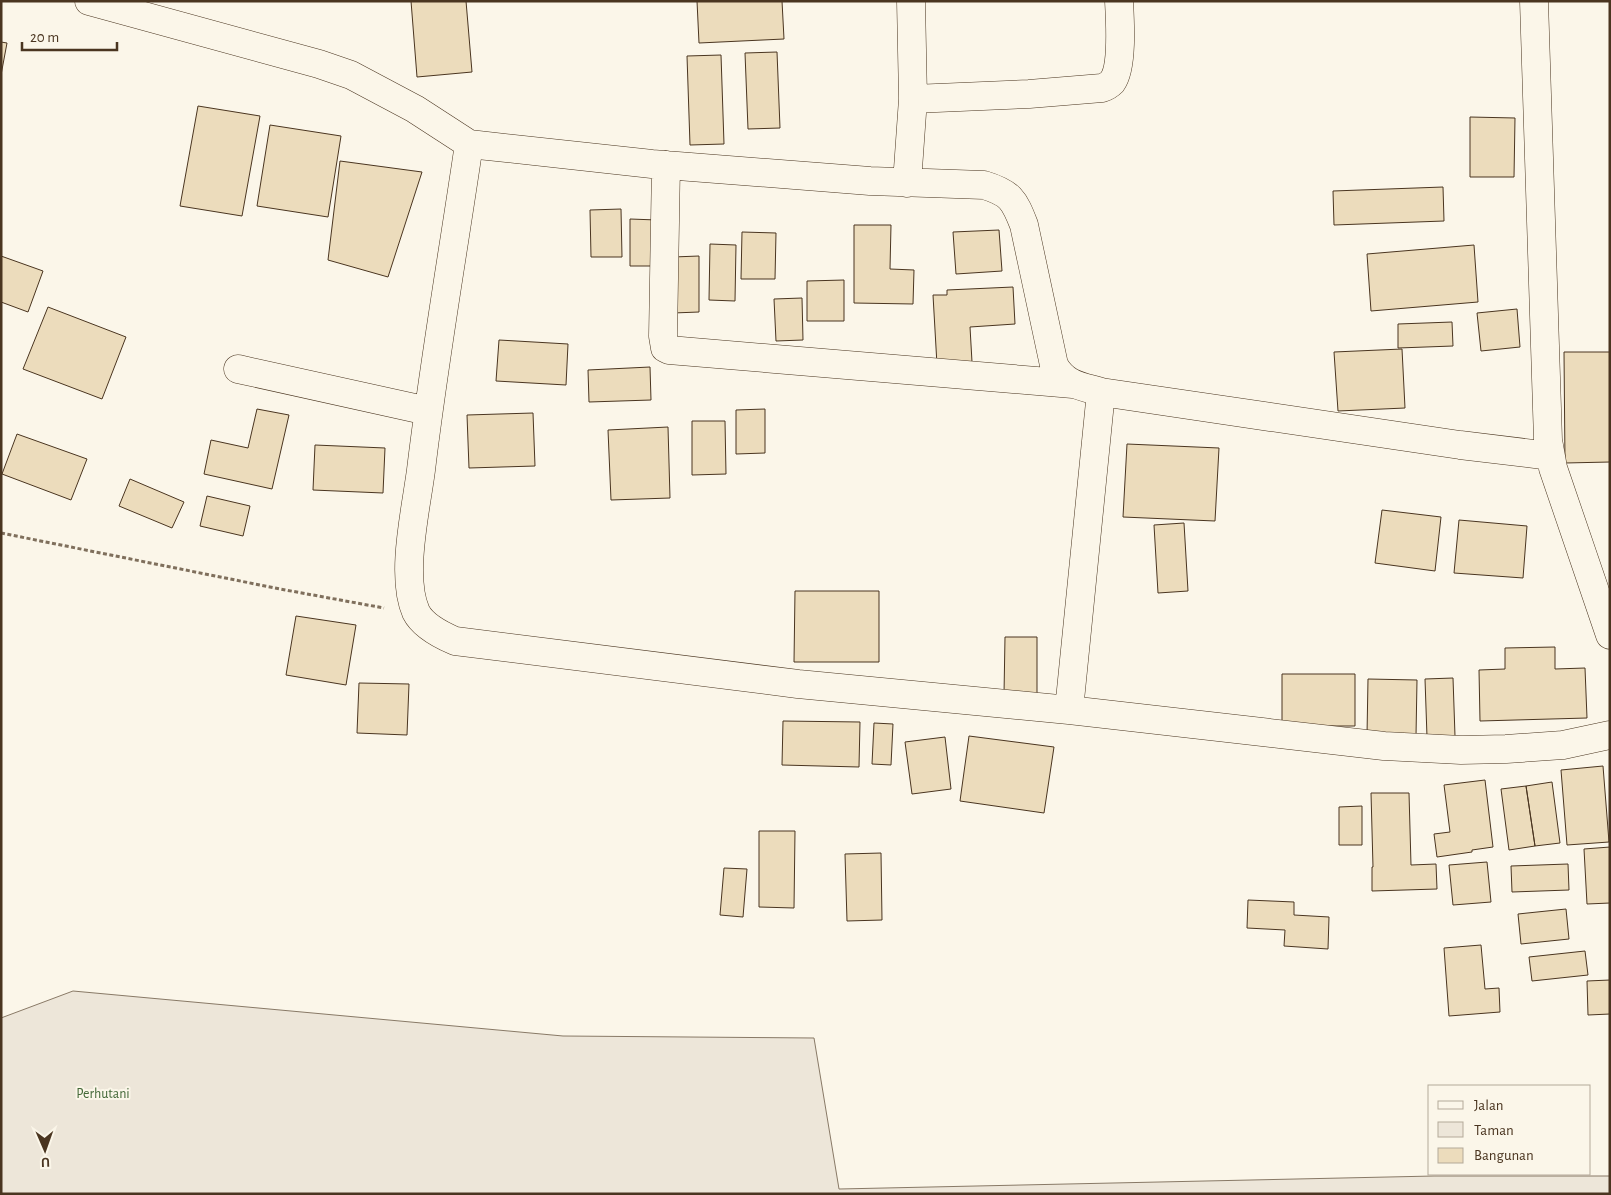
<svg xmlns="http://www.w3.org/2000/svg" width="1611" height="1195" font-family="'Alegreya Sans',sans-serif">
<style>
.green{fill:#ede6d9;stroke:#887966}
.building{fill:#ecdcbc;stroke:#4a3520}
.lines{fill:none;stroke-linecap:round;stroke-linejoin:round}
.minor-casing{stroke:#4a3520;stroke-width:29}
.path{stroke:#7f6f5c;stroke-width:3;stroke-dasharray:4 2.5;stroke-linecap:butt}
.minor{stroke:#fbf6e9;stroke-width:28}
.labels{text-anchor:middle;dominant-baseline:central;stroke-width:4;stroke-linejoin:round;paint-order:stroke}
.park-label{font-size:14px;fill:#436837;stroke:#fbf6e9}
</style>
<rect width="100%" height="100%" fill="#fbf6e9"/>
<path class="green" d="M73,991l490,45 251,2 25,151 595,-13h176v18h-1609v-176z"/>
<path class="building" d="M411,1h55l6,71 -55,5z
M697,1h85l2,38 -85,4z
M1,42l6,1 -6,32z
M777,52l3,76 -32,1 -3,-76z
M721,55l3,89 -34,1 -3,-89z
M198,106l62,10 -18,100 -62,-10z
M1470,117l45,1 -1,59h-44z
M270,125l71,11 -13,81 -71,-11z
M340,161l82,11 -34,105 -60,-17z
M1443,187l1,34 -110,4 -1,-34z
M621,209l1,48h-31l-1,-47z
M630,219l27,1 -1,46h-26z
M854,225h37l-1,44 24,1 -1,34 -59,-1z
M999,230l3,41 -46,3 -3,-42z
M742,232l34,1 -1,46h-34z
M710,244l26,1 -1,56 -26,-1z
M1474,245l4,57 -107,9 -4,-57z
M1,256l42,15 -15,41 -27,-10z
M699,256v56l-26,1v-56z
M844,280v41h-37v-40z
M1013,287l2,37 -45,3 2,35 -35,3 -4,-70h14v-5z
M802,298l1,42 -27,1 -2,-42z
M48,307l78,30 -24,62 -79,-30z
M1517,309l3,38 -39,4 -4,-38z
M1452,322l1,24 -55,2v-24z
M499,340l69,4 -2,41 -70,-4z
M1402,349l3,59 -67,3 -4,-59z
M1564,352h46v110l-45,1z
M650,367l1,33 -62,2 -1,-32z
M257,409l32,6 -17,74 -68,-15 7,-34 37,8z
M765,409v44l-29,1v-44z
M533,413l2,53 -66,2 -2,-53z
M692,421h33l1,53 -34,1z
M668,427l2,71 -59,2 -3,-70z
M17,434l70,25 -16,41 -69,-26z
M1127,444l92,4 -4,73 -92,-4z
M315,445l70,3 -2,45 -70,-3z
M130,479l54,23 -12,26 -53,-22z
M207,496l43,10 -7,30 -43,-10z
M1382,510l59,7 -6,54 -60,-8z
M1459,520l68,6 -4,52 -69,-5z
M1184,523l4,68 -30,2 -4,-68z
M795,591h84v71h-85z
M296,616l60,9 -10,60 -60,-10z
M1005,637h32v57h-33z
M1555,647v22l30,-1 2,50 -107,3 -1,-51 26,-1v-21z
M1282,674h73v52h-73z
M1453,678l2,58 -28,1 -2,-58z
M1368,679l49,1 -1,56 -49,-1z
M359,683l50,1 -2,51 -50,-2z
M783,721l77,1 -1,45 -77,-2z
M874,723l19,1 -2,41 -19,-1z
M969,736l85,11 -10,66 -84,-12z
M945,737l6,52 -39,5 -7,-52z
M1603,766l6,76 -42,3 -6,-75z
M1485,780l8,67 -21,3v2l-35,5 -3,-23 16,-2 -6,-47z
M1552,782l8,61 -25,3 -9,-60z
M1526,786l9,60 -26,4 -8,-61z
M1371,793h38l2,72 25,-1 1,25 -65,2v-24h1z
M1362,806v39h-23v-38z
M759,831h36l-1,77 -35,-1z
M1610,847v56l-23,1 -3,-55z
M881,853l1,67 -35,1 -2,-67z
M1487,862l4,40 -38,3 -4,-40z
M1568,864l1,26 -57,2 -1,-26z
M724,868l23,1 -4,48 -23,-2z
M1248,900l46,2v13l35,2 -1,32 -44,-3 1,-16 -38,-2z
M1566,909l3,30 -48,5 -3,-30z
M1481,945l4,44 14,-1 1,24 -51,4 -5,-68z
M1585,951l3,24 -56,6 -3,-24z
M1610,980v34l-22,1 -1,-34z"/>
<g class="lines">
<g class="minor-casing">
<path id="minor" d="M89,1l230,63 32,11 64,34 54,35 183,20 218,17 114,4c26,8 30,14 40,40l30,140c11,20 27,21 47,27l359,53 91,11
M1534,1l14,439 5,28 57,167
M913,99l116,-5 73,-6c3,-1 8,-4 10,-6 11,-14 8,-63 7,-81
M469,144c-16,109 -35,217 -48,326 -5,39 -21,106 -5,142 7,14 25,23 39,29l343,43 271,26 315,36 77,4 45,-1 57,-4 47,-10
M666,165l-3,171 2,12 4,2 404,34
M907,183l6,-84 -2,-98
M238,369l190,42
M1069,710l32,-318"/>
</g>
<path class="path" d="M1,533l279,56 104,19"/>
<use href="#minor" class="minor"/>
</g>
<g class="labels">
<g class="park-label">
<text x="103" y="1094">Perhutani</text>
</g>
</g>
<rect width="1611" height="1195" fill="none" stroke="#4a3520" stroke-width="5"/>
<rect x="1428" y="1085" width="162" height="90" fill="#fbf6e9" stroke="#b4a999"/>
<rect x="1438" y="1101" width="25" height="8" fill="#fbf6e9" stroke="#b4a999"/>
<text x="1474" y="1110" font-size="15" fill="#4a3520">Jalan</text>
<rect x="1438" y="1122" width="25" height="15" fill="#ede6d9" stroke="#b4a999"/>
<text x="1474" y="1135" font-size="15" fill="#4a3520">Taman</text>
<rect x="1438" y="1148" width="25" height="15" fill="#ecdcbc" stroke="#b4a999"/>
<text x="1474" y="1160" font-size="15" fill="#4a3520">Bangunan</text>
<g transform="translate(45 1150) rotate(178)" stroke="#fbf6e9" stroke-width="4" paint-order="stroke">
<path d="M0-4L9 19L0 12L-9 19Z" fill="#4a3520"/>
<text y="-8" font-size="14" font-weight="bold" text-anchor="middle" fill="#4a3520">U</text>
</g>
<path d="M22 42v8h95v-8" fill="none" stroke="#4a3520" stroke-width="2.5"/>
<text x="30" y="42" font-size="15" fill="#4a3520" stroke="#fbf6e9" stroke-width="4" paint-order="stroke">20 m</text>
</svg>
